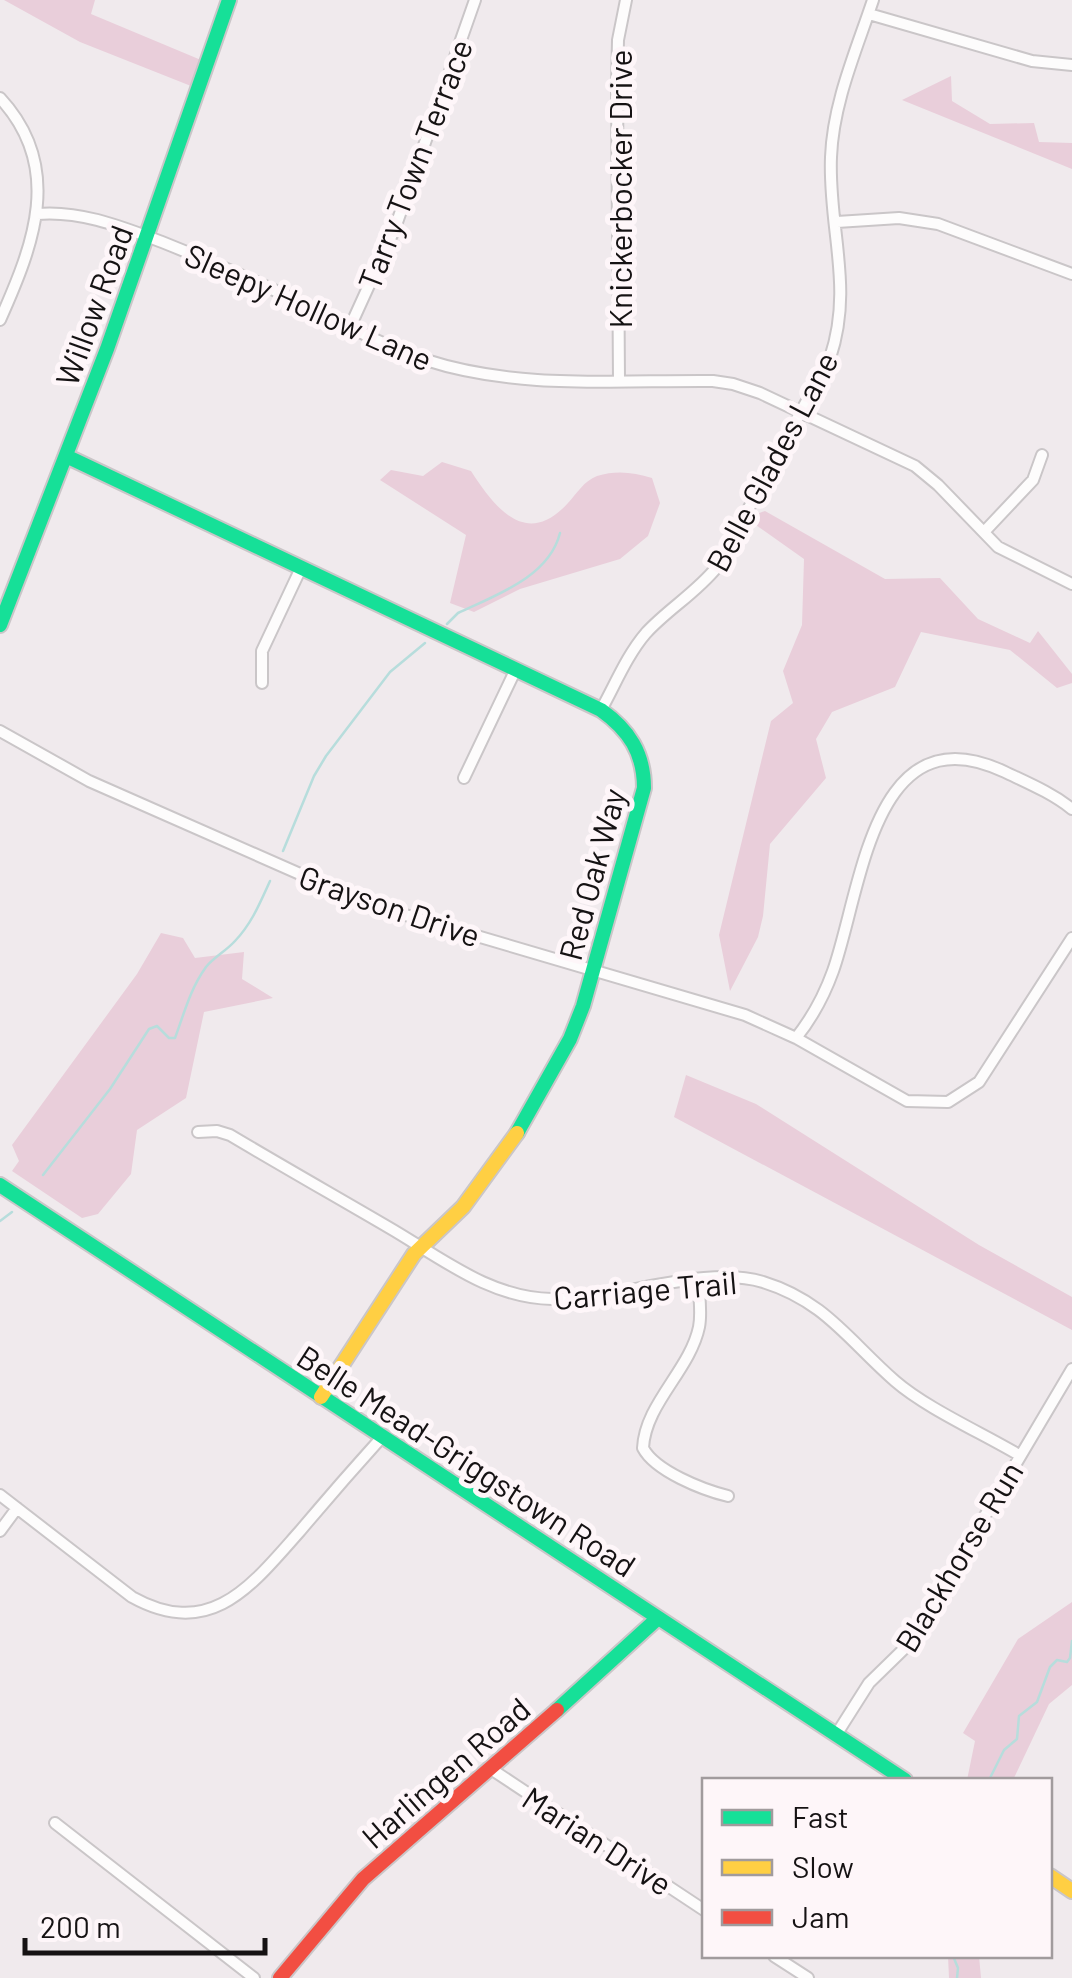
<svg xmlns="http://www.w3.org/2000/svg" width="1072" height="1978" font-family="Barlow,sans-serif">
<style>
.green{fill:#e9ceda}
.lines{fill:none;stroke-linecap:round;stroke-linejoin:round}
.stream{stroke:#b7dddc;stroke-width:2.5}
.street-casing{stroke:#cac6c8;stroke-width:14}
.fast-casing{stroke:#cac6c8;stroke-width:18}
.slow-casing{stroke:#cac6c8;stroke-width:18}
.jam-casing{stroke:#cac6c8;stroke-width:18}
.street{stroke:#fdfcfc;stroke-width:10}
.fast{stroke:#16e098;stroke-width:14}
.slow{stroke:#ffcf43;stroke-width:14}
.jam{stroke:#f24e42;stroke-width:14}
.labels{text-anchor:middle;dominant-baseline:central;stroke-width:10;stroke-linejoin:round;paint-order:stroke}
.street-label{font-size:32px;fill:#151213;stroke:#fef6f9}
</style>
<rect width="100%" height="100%" fill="#f0eaed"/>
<path class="green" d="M4,0h91l-4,14 110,46 -10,26 -111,-44z
M951,76l1,25 38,23 44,-1 5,19 33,1v26l-170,-69z
M442,462l29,9c25,39 56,77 97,32 9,-10 16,-22 29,-27 19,-6 36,-4 55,2l8,25 -12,33 -28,23 -100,30 -46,23 -24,-9 16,-68 -86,-55 11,-10 32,6z
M765,511l120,68 55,-1 38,41 52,24 8,-12 34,43v9l-15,5 -47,-38 -89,-18 -26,55 -63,25 -16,27 10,39 -56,66 -7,72 -5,21 -28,54 -11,-56 52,-214 22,-18 -10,-32 19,-46 2,-66 -58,-41z
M161,933l22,5 12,20 49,-6 -2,27 31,19 -69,14 -18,86 -49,32 -6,44 -33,40 -16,4 -70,-47 7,-10 -7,-16 125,-171z
M686,1075l70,29 223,141 93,52v33l-398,-213z
M1072,1602v83l-23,19 -36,76h-46l8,-39 -12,-8 55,-94z
M948,1956h31l2,22h-32z"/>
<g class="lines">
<path class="stream" d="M447,624l11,-11c38,-18 91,-36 102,-80
M283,851l31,-75 12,-20 64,-84 35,-29
M43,1175l67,-86 39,-60 8,-3 12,12h6c9,-24 15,-49 31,-71 8,-10 20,-16 29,-26 17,-18 25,-38 35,-60
M0,1221l12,-9
M989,1780l15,-30 13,-11 2,-23 18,-14 13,-35 7,-7 10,2 3,-4 2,-17
M953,1956l5,12 -1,10"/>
<g class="street-casing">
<path id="street" d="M869,14l163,47 40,4
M0,98c64,69 34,146 0,222
M37,214c43,-4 85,13 125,28 50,20 98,41 146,64 38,19 78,41 118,54 92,30 192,20 287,21l20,3 27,9 155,73 23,19 60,62 74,37
M837,222l62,-4 39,6 134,50
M350,327l45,-99 80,-228
M619,380l-2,-293 1,-47 8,-40
M984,532l49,-52 9,-25
M262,683v-32l39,-83
M601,710c14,-25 26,-55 45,-77 22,-24 50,-40 71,-66l113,-209c24,-71 -2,-130 1,-201 2,-54 25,-106 42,-157
M0,731l89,50 279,123 377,111 51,23
M464,778l51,-107
M1072,809c-20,-16 -44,-26 -67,-37 -132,-63 -143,117 -172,199 -9,25 -21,47 -37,67l111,63 41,1 31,-20 93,-144
M198,1132l19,-1 13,4c52,31 105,61 158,92 52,30 101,71 164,72 64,2 151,-35 211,-17 62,19 86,59 132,99 31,27 87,52 124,74
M698,1280c1,16 4,32 1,47 -9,43 -54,77 -56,121 12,23 60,42 85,48
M0,1495l132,102c79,44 120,-12 168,-66 27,-32 54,-63 82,-94
M0,1531l17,-23
M836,1735l33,-52 40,-39 163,-275
M491,1769l213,141
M55,1823l199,155
M774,1956l34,22"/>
</g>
<g class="fast-casing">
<path id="fast" d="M66,456l535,254c28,20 43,43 43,78l-61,218 -13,33 -53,94
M0,625l107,-276 122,-349
M0,1185l905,595
M557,1710l101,-92"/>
</g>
<g class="slow-casing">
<path id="slow" d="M321,1397l93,-143 49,-47 54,-74
M1050,1876l22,15"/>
</g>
<g class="jam-casing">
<path id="jam" d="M280,1978l83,-99 194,-169"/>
</g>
<use href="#street" class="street"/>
<use href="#fast" class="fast"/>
<use href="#slow" class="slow"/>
<use href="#jam" class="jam"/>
</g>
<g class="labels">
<g class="street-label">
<text transform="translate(414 164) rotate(-69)">Tarry Town Terrace</text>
<text transform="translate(619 189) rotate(-90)">Knickerbocker Drive</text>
<text transform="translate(93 305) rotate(-70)">Willow Road</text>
<text transform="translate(309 306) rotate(24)">Sleepy Hollow Lane</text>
<text transform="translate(771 461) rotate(-62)">Belle Glades Lane</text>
<text transform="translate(591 874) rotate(-75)">Red Oak Way</text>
<text transform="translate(390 905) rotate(19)">Grayson Drive</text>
<text transform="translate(645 1289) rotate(-5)">Carriage Trail</text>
<text transform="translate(467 1460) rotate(33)">Belle Mead-Griggstown Road</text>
<text transform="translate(958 1556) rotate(-59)">Blackhorse Run</text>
<text transform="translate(445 1772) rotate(-41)">Harlingen Road</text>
<text transform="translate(598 1840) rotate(33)">Marian Drive</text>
</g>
</g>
<rect x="702" y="1778" width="350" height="180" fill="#fef6f9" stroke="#a19b9d" stroke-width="2.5"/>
<rect x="722" y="1810" width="50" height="15" fill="#16e098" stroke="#a19b9d" stroke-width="2.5"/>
<text x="792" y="1828" font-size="30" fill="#151213">Fast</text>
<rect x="722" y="1860" width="50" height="15" fill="#ffcf43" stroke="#a19b9d" stroke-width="2.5"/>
<text x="792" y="1878" font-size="30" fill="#151213">Slow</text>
<rect x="722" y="1910" width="50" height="15" fill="#f24e42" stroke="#a19b9d" stroke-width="2.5"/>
<text x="792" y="1928" font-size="30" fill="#151213">Jam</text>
<path d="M25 1938v15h240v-15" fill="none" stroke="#151213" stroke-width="5"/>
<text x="40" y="1938" font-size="30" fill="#151213" stroke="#fef6f9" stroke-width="8" paint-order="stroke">200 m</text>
</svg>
